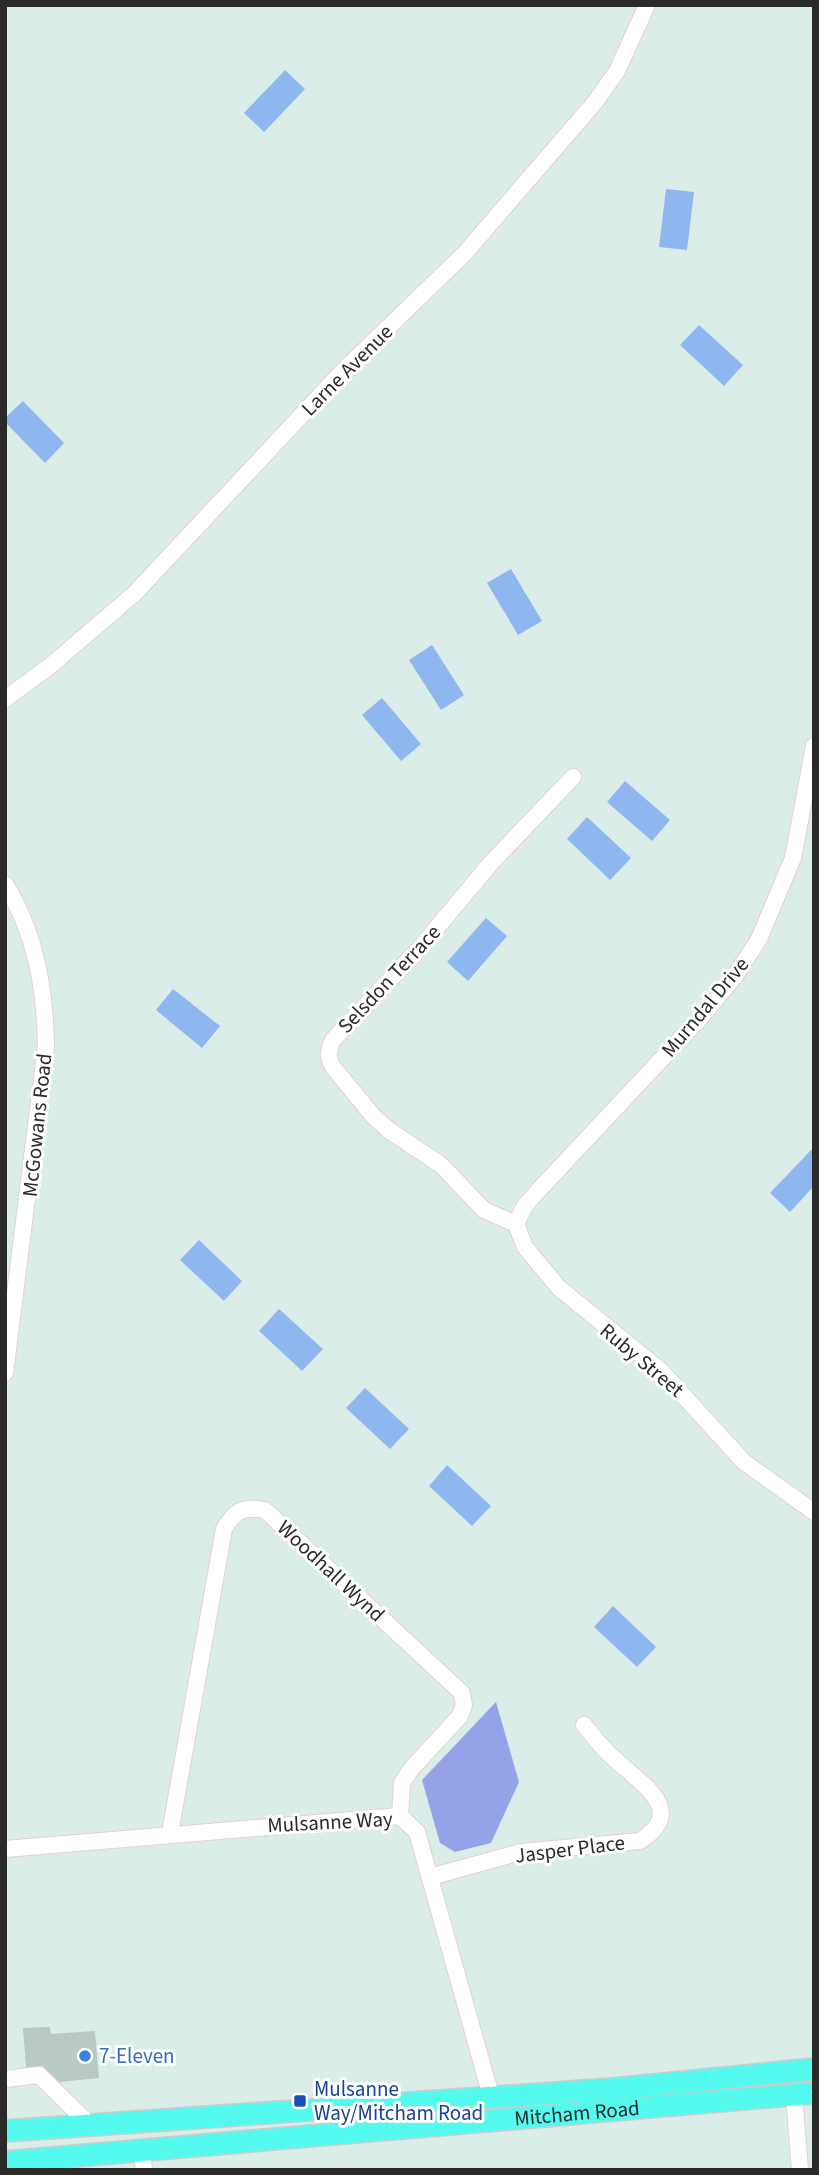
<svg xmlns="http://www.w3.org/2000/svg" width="819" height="2175" font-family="'Source Sans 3',sans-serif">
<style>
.green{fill:#94a3e8}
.pitch{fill:#8eb7f0}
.building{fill:#bbc9c5;stroke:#b5c9c5;stroke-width:2}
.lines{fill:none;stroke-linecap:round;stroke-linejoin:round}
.minor-casing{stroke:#e4d0d1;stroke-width:18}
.major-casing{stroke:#ccc;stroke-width:24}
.minor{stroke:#fff;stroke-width:16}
.major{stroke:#53faed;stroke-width:21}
.shop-dot{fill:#3f7fe0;stroke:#fff;stroke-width:2.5}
.transit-dot{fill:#1a4fb4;stroke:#fff;stroke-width:2.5}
.labels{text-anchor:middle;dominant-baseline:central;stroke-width:6;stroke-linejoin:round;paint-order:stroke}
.street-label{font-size:21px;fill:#2a2a2a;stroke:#fff}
.shop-label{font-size:21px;fill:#366cbe;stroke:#fff;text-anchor:start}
.transit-label{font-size:21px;fill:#164399;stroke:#fff;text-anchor:start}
</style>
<rect width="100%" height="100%" fill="#dbede8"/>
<path class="green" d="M496,1702l23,80 -28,61 -36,9 -15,-9 -18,-63z"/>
<path class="pitch" d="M285,70l20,19 -41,43 -20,-19z
M666,189l28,3 -7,58 -28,-3z
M699,325l44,40 -19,21 -44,-41z
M23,401l41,42 -19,20 -40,-41v-4z
M511,569l31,52 -24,14 -31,-52z
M432,645l32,50 -23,15 -32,-50z
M382,698l39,46 -20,17 -39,-46z
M625,781l45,39 -18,21 -45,-39z
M587,817l44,41 -21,22 -43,-41z
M486,918l21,18 -39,45 -21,-19z
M173,989l47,37 -18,22 -46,-38z
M811,1150l3,2v34l-24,26 -20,-19z
M199,1240l43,41 -18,20 -44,-41z
M279,1309l44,40 -21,22 -43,-40z
M365,1388l44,41 -19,20 -44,-41z
M447,1465l44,41 -19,20 -43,-40z
M613,1606l43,41 -19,20 -43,-40z"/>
<path class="building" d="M49,2028l1,7 44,-3 4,45 -38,4 -17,-16 -16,1 -3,-37z"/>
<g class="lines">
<g class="minor-casing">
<path id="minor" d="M5,699l45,-33 84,-72 209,-223 122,-118 131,-152 21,-30 30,-66
M5,884c31,50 40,104 41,162l-41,327
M516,1224l-32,-14 -43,-45 -51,-34 -17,-15 -40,-49c-6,-10 -5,-16 0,-27l86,-91 72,-86 82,-86
M516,1224l8,-17 12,-14 165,-176 34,-41 24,-37 34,-81 21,-112
M516,1224l9,23 34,41 101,82 84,92 70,50
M170,1833l54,-304c11,-19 20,-23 41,-19l197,183 2,12 -4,11 -48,52 -10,15 -2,33
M5,1849l395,-33 17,16 74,264
M430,1877l91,-25 119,-11c47,-30 3,-56 -22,-79 -13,-10 -23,-24 -34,-37
M5,2079l34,-4 51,50
M794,2095l6,75
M142,2150l2,20"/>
</g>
<g class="major-casing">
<g id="major">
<path d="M5,2131l607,-42 202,-20"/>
<path id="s1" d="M5,2162l809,-69"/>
</g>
</g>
<use href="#minor" class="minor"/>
<use href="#major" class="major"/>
</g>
<circle class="shop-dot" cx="85" cy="2056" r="7"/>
<rect class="transit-dot" x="293" y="2094" width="14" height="14" rx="3.5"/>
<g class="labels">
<g class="street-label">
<text transform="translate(347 370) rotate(-45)">Larne Avenue</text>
<text transform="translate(389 979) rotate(-47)">Selsdon Terrace</text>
<text transform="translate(705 1007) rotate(-50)">Murndal Drive</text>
<text transform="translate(37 1125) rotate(-84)">McGowans Road</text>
<text transform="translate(642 1360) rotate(40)">Ruby Street</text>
<text transform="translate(331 1571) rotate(43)">Woodhall Wynd</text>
<text transform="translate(330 1822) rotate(-3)">Mulsanne Way</text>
<text transform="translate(570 1849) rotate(-7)">Jasper Place</text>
<text stroke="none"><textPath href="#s1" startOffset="574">Mitcham Road</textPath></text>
</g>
<g class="shop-label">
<text x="99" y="2056">7-Eleven</text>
</g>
<g class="transit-label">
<text x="314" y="2089">Mulsanne<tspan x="314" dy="24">Way/Mitcham Road</tspan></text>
</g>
</g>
<rect width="819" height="2175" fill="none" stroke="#2a2a2a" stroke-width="14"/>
</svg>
